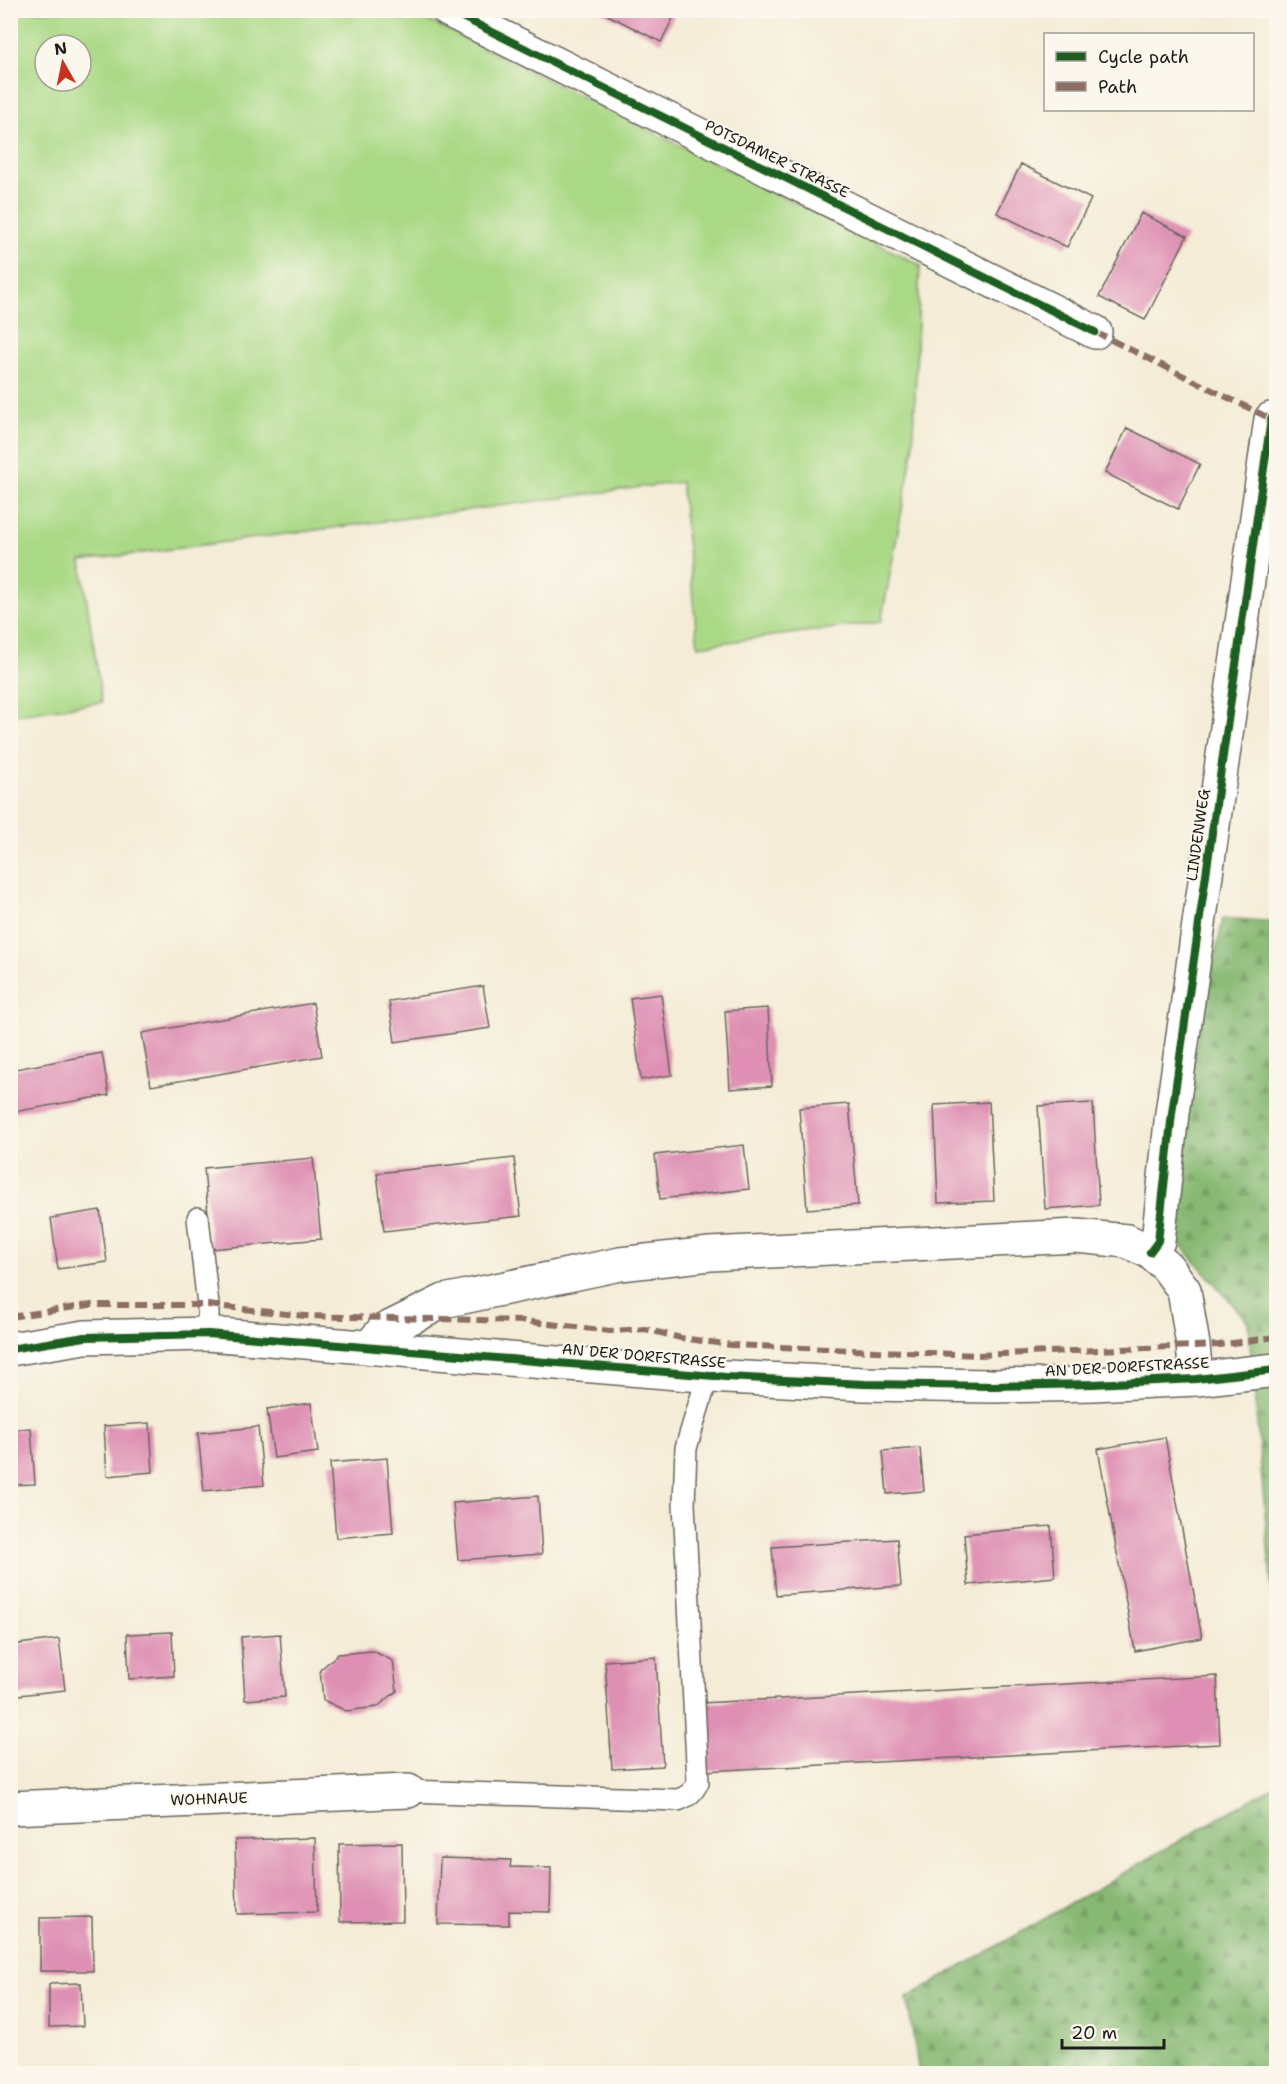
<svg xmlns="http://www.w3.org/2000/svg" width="1287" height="2084" font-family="'Shantell Sans',sans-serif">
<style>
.grass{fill:#aad986;stroke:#637a51;stroke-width:1.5;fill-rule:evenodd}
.forest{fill:url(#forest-firs);stroke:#526a48;stroke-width:1.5}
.building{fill:#de8fb3}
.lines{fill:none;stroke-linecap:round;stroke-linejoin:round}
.lane-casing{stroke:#68655d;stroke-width:24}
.street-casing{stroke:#68655d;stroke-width:36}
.secondary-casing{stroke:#68655d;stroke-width:36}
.lane{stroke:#fff;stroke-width:21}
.street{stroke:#fff;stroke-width:33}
.secondary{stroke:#fff;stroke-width:33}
.quiet{stroke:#8d6e63;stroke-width:6;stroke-dasharray:12 6;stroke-linecap:butt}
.cycleway-casing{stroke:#fbf7ec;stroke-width:11}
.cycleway{stroke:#1b5e20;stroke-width:8}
.labels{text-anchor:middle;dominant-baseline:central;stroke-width:4.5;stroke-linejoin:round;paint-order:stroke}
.street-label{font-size:15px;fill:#1c1c1c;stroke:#fbf7ec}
</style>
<defs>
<pattern id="forest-firs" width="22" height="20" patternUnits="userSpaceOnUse" patternTransform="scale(1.5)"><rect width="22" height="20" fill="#87b973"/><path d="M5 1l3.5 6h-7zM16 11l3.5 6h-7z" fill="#749e63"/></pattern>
</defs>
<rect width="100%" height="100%" fill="#fbf7ec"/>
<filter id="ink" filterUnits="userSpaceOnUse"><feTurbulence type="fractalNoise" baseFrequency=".0167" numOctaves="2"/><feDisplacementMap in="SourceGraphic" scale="12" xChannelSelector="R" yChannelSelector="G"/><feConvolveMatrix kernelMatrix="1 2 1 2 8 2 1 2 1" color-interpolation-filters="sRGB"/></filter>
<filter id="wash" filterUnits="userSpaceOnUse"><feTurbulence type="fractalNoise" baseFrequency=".008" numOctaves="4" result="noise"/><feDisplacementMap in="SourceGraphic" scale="24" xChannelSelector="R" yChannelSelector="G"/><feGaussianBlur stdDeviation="1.35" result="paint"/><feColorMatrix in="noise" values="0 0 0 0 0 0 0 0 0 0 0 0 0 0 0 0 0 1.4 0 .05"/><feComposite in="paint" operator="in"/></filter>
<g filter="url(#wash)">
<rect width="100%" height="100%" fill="#f4ecd7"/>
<path class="grass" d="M10,11h399l511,254 -7,185 -32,172 -183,24 -17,-164 -600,79 21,141 -91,13zM45,45h36v36h-36z"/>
<path class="forest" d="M1223,918l53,4v716l-28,-316 -89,-102z
M1276,1785v288h-357l-12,-75z"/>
<g id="blocks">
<path class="building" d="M598,10h79l-16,32z
M1021,164l70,35 -24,48 -70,-34z
M1141,213l46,23 -42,84 -46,-23z
M1127,428l73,36 -22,45 -73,-36z
M483,986l7,42 -95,14 -6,-41z
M661,994l11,81 -31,5 -11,-82z
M313,1003l9,53 -171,30 -9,-53z
M768,1008l4,78 -42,3 -5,-78z
M102,1053l7,42 -95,17 -4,-21v-21z
M989,1102l5,99 -56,2 -4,-98z
M1093,1103l6,102 -54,4 -7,-103z
M849,1104l9,101 -51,4 -8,-101z
M744,1145l5,44 -89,10 -5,-44z
M313,1158l8,81 -110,10 -7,-81z
M514,1158l7,58 -137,15 -7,-58z
M100,1210l7,52 -49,7 -7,-51z
M311,1403l7,49 -44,6 -7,-49z
M150,1423l3,49 -46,4 -3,-50z
M258,1427l6,58 -60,6 -6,-58z
M31,1428l4,56 -25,1v-55z
M1165,1437l37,201 -67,13 -37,-202z
M920,1448l4,43 -37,3 -4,-43z
M387,1458l6,75 -57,5 -6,-75z
M538,1496l4,58 -84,6 -5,-57z
M1051,1526l4,51 -87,8 -4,-51z
M897,1539l4,47 -125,9 -4,-48z
M172,1632l2,44 -45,3 -2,-45z
M280,1634l5,63 -40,3 -4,-63z
M59,1639l6,51 -55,6v-51z
M373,1651l20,10 4,30 -20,16 -31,4 -23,-11 -3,-30 18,-16z
M656,1657l7,109 -51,3 -7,-108z
M1217,1676l3,68 -515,27 -4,-68z
M315,1838l2,74 -80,2 -2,-74z
M402,1843l1,78 -63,1 -1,-78z
M440,1858l71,2 -1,7 41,1 -1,44 -41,-1v14l-71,-1z
M92,1917l1,54h-53v-53z
M81,1983l2,43 -34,1v-43z"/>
</g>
</g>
<g filter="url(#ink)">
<use href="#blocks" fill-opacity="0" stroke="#68655d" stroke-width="1.5"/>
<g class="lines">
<g class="lane-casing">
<path id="lane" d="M198,1218l10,87v29
M408,1791l270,9c11,-4 15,-8 20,-18l-14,-278 2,-56 22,-73"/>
</g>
<g class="street-casing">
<path id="street" d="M448,10l647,322
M1150,1252l8,-11 14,-128 99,-694
M370,1346l13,-15 61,-30 176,-37 90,-10 367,-18 50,5 23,11 17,15 17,23 9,55 3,34
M10,1808l398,-17"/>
</g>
<g class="secondary-casing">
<path id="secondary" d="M10,1349l75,-12 123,-3 518,43 138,7 129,2 100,-2 103,-5 80,-9"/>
</g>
<use href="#lane" class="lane"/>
<use href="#street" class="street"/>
<use href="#secondary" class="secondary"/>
<path class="quiet" d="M1095,332l180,89
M10,1317l79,-12h119l97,11 219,5 86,10 35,-2 36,9 50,7 246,10 242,-10 57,-8"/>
<g class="cycleway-casing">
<path id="cycleway" d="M448,10l647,322
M1150,1252l8,-11 14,-128 99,-694
M10,1349l75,-12 123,-3 518,43 138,7 129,2 100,-2 103,-5 80,-9"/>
</g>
<use href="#cycleway" class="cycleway"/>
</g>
</g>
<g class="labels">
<g class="street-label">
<text transform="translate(777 159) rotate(26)">POTSDAMER STRASSE</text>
<text transform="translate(1198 835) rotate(-82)">LINDENWEG</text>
<text transform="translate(644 1356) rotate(5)">AN DER DORFSTRASSE</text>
<text transform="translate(1127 1367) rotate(-3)">AN DER DORFSTRASSE</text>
<text transform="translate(209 1799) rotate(-2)">WOHNAUE</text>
</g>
</g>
<rect width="1287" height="2084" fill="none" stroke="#fbf7ec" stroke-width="36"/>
<rect x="1044" y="33" width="210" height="78" fill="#fbf7ec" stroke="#a29f99" stroke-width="1.5"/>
<rect x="1056" y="52" width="30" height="9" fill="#1b5e20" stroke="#a29f99" stroke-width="1.5"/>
<text x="1098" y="63" font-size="18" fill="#1c1c1c">Cycle path</text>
<rect x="1056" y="82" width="30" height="9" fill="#8d6e63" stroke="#a29f99" stroke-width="1.5"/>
<text x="1098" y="93" font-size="18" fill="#1c1c1c">Path</text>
<g transform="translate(63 63) rotate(351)"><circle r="28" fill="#fbf7ec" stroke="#a29f99" stroke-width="1.5"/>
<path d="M0-4.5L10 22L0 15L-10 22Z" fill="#c8321e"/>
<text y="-9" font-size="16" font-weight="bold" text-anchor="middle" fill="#1c1c1c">N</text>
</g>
<path d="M1062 2039v9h102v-9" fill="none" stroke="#1c1c1c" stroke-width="3"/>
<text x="1071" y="2039" font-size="18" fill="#1c1c1c" stroke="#fbf7ec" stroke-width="4.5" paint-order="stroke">20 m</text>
</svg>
